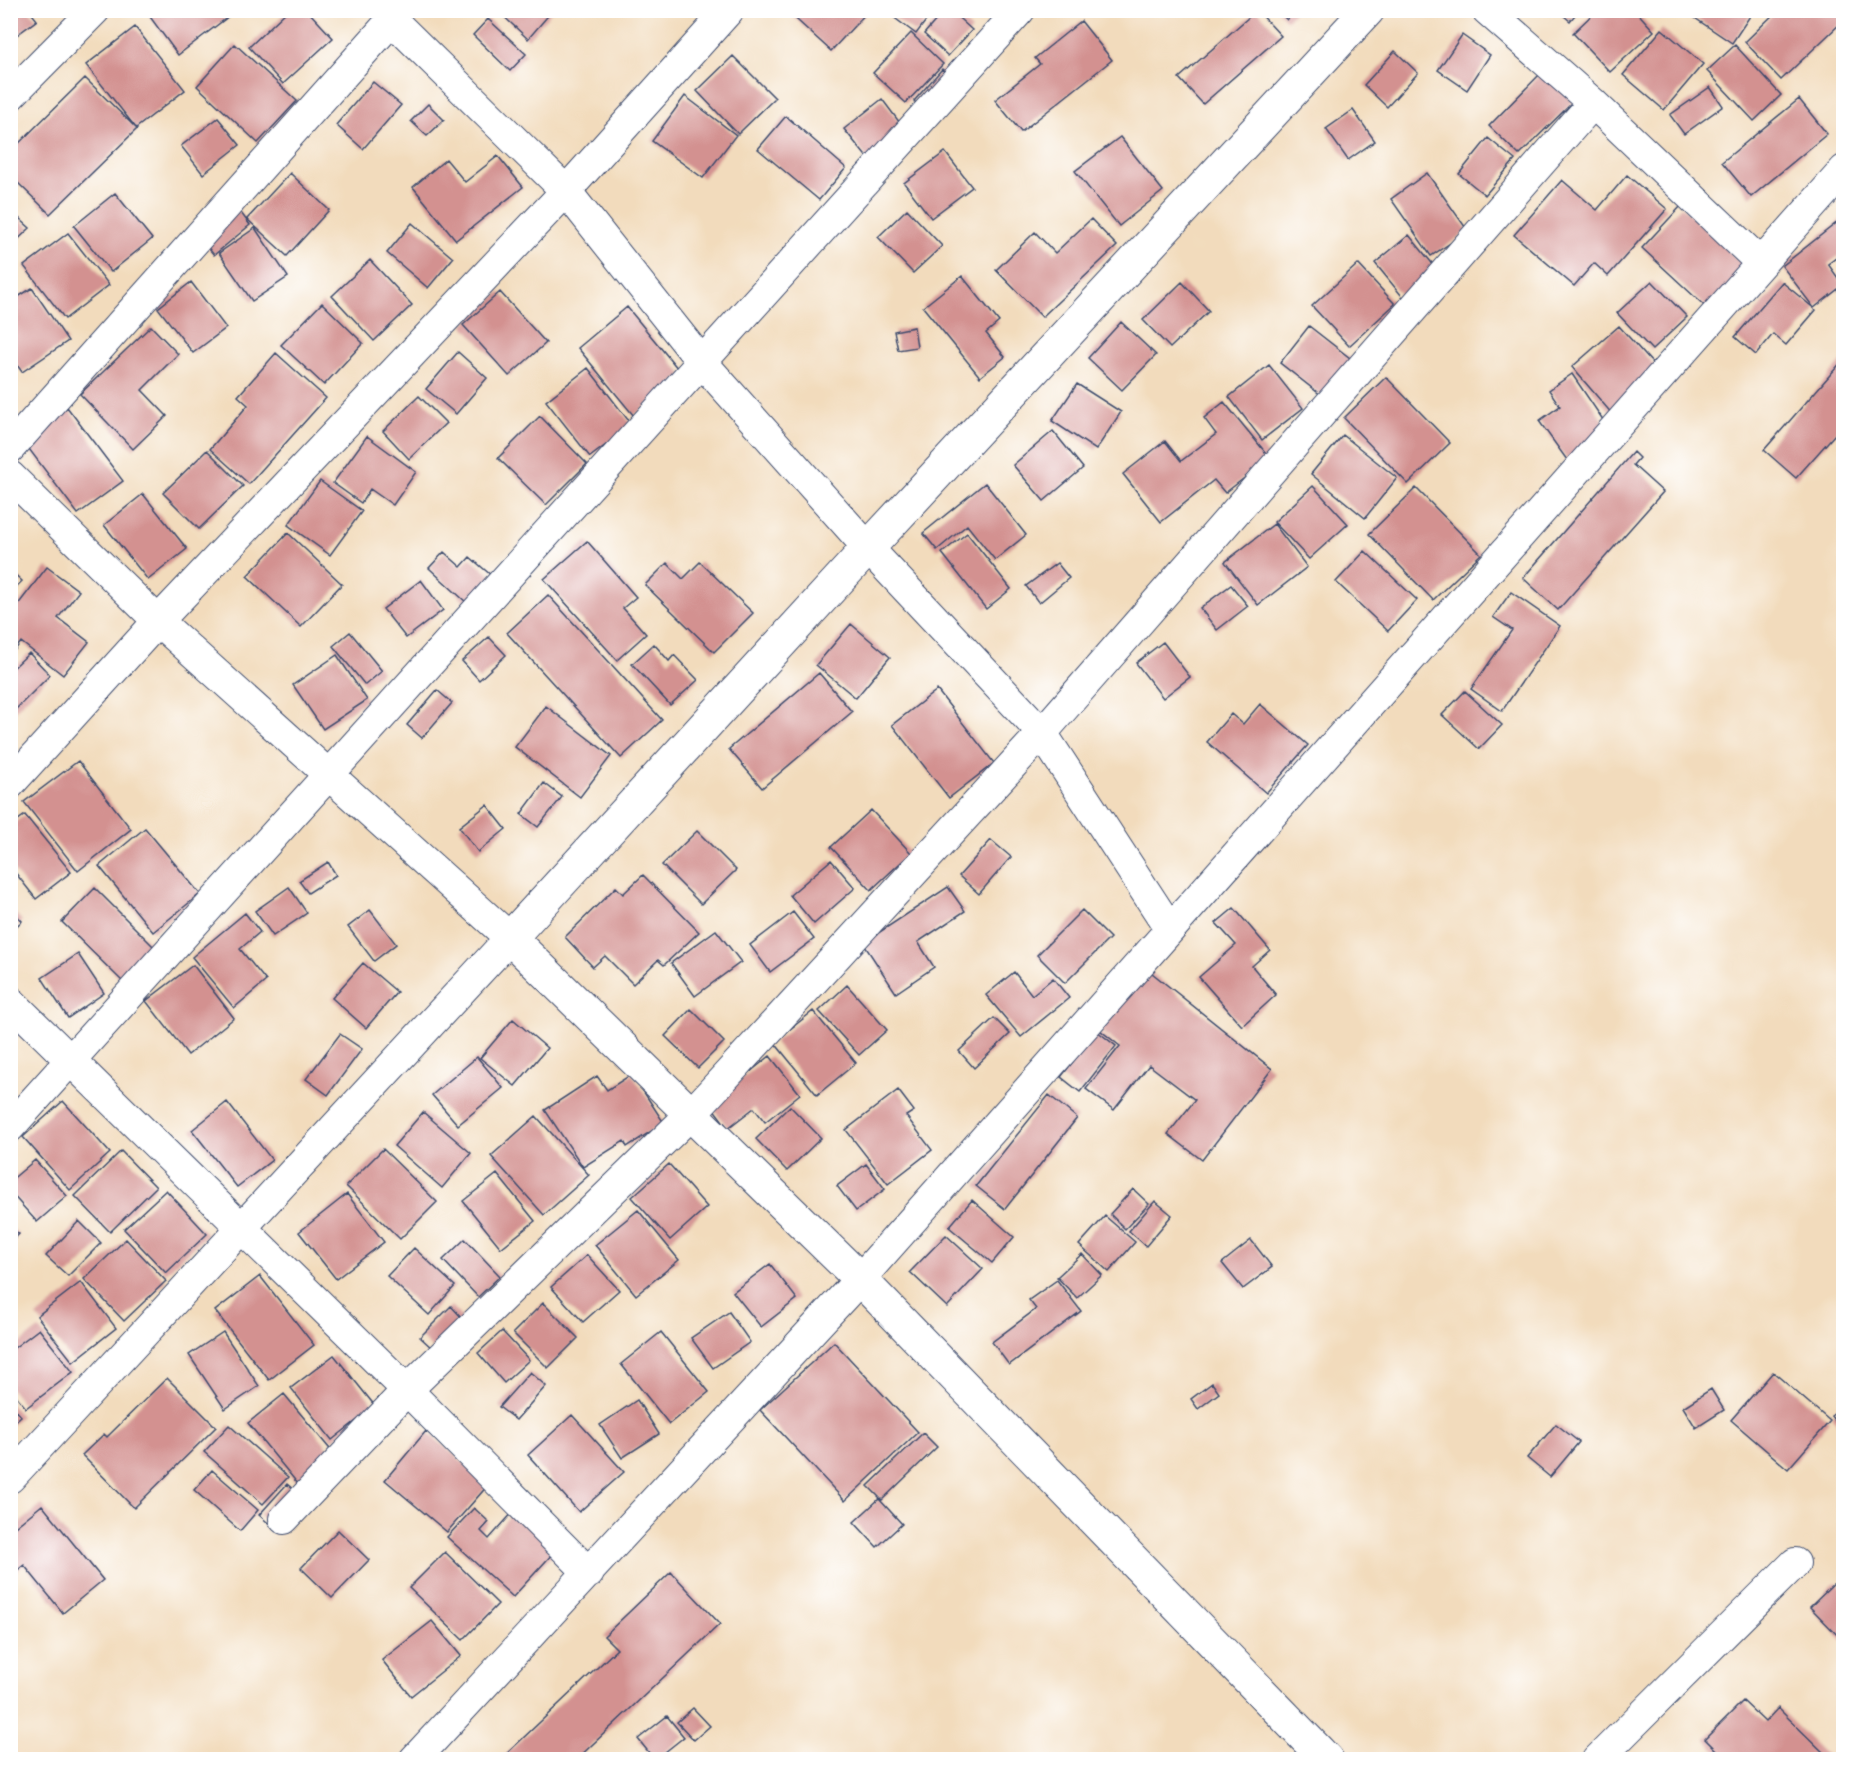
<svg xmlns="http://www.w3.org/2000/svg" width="1854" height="1770" font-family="Cardo,serif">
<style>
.building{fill:#d39190}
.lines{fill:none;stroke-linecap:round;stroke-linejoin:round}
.minor-casing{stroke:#3b496c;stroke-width:32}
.tertiary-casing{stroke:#3b496c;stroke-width:35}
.minor{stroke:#fff;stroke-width:30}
.tertiary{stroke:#fff;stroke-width:33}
</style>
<rect width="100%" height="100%" fill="#fff"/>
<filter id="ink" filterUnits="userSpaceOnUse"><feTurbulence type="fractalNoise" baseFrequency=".0167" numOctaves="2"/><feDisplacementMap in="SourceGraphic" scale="12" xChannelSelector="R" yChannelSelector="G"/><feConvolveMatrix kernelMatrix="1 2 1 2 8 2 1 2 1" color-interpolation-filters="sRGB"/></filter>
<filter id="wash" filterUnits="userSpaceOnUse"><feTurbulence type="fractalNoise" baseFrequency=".008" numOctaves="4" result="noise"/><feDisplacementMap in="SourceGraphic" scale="24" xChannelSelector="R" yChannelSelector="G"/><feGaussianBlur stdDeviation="1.35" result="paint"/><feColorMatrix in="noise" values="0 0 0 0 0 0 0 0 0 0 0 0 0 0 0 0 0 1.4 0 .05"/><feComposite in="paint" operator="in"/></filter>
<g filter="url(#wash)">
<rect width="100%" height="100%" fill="#f2dbbc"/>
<g id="blocks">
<path class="building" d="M10,10h19l8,10 -27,20z
M145,10h92l-59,45z
M288,10h19l26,28 -50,46 -34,-37z
M497,10h56l-25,29z
M786,10h83l-38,41z
M889,10h45l-18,24 -28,-21z
M945,10h5l22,20 -24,26 -24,-22z
M1257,10l24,26 -78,68 -24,-26z
M1277,10h19l-9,10z
M1557,10h22l-9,11z
M1597,10h38l19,21 -44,41 -37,-39z
M1683,10h71l-22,33z
M1778,10h55l10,11 -62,59 -36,-38z
M488,19l38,35 -16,17 -37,-36z
M1081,21l31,39 -91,72 -26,-32 45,-36 -5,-6z
M135,27l50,63 -49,38 -50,-63z
M1662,29l41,35 -39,46 -41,-35z
M911,33l32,31 -37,39 -33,-30z
M1462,35l28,20 -23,35 -29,-20z
M235,44l62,57 -39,42 -61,-57z
M1735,45l46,50 -27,26 -47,-50z
M1395,51l23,22 -31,34 -23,-22z
M733,56l42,42 -37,36 -41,-43z
M942,69l12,10 -29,33 -11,-11z
M1543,71l31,30 -55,54 -30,-29z
M85,78l52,51 -87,85 -33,-32 -7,6v-36z
M373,82l28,23 -38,44 -27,-24z
M1710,87l13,19 -39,28 -14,-19z
M685,96l51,39 -33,43 -51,-37z
M882,99l24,32 -37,29 -25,-31z
M1799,99l28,35 -76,63 -29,-35z
M428,104l16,16 -17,16 -16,-15z
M1353,110l22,31 -27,19 -22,-31z
M786,116l60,52 -27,32 -61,-51z
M218,118l22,27 -37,29 -22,-28z
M1120,137l43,54 -44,35 -44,-55z
M1488,138l27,22 -30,35 -26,-21z
M945,152l27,35 -41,31 -27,-35z
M498,156l25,31 -67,53 -43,-53 33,-28 19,23z
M290,173l39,37 -42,46 -40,-37z
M1427,173l41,58 -37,25 -40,-57z
M1627,175l40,34 -59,67 -14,-13 -20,23 -60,-51 48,-55 35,30z
M115,193l37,46 -41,33 -37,-46z
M1681,206l66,62 -38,42 -67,-62z
M238,209l12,16 -36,30 -13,-16z
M907,209l35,37 -29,27 -35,-36z
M10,210l20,18 -20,19z
M1844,217v35l-16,12 15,21 -29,23 -32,-42z
M1091,219l26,27 -75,71 -46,-47 39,-38 20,21z
M412,223l41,35 -25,30 -41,-35z
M255,228l33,49 -36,24 -33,-48z
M68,233l41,52 -44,34 -41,-53z
M1409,235l31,38 -34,28 -31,-38z
M370,260l42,45 -38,36 -42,-45z
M1358,264l37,40 -46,42 -37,-40z
M962,276l37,46 -13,11 19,24 -25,20 -57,-70z
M1652,281l35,36 -35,33 -35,-37z
M191,282l35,46 -33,25 -35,-45z
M1182,282l27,29 -39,37 -27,-28z
M1782,282l34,28 -30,35 -13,-11 -17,21 -21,-18z
M32,288l36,53 -46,31 -12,-17v-53z
M500,292l46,51 -37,33 -46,-51z
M322,303l41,40 -39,42 -43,-40z
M627,307l56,68 -49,41 -56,-68z
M1121,322l35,33 -34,35 -34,-32z
M151,326l27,28 -36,36 25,26 -34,33 -53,-55z
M1309,326l46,36 -29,37 -46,-36z
M1619,326l42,47 -48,42 -41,-48z
M914,327l3,20 -19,3 -4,-19z
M458,352l29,26 -31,36 -30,-25z
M276,353l50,45 -77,86 -39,-35 38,-44 -10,-9z
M1844,359v65l-48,54 -32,-28z
M1269,365l34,43 -41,32 -33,-43z
M588,368l44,57 -42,32 -44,-56z
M1572,374l38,56 -43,30 -28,-39 21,-15 -11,-16z
M1386,377l64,66 -42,41 -64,-66z
M1077,384l44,28 -25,38 -44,-29z
M419,396l27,27 -37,36 -26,-28z
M1224,402l46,56 -45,35 -11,-13 -53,42 -38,-48 42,-33 16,20 35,-27 -12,-16z
M67,407l56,74 -45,33 -55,-73z
M540,416l47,48 -41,41 -48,-47z
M1053,431l30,37 -39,33 -31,-36z
M1343,435l54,43 -32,40 -54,-44z
M367,436l49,36 -23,33 -23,-16 -9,14 -28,-20z
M207,450l36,36 -44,43 -36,-36z
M1633,452l6,6 -6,7 30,27 -105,118 -35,-32z
M320,481l42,30 -32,44 -42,-30z
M985,483l41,52 -31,25 -28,-35 -30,25 -14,-17z
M1313,486l35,38 -39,35 -35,-37z
M1416,488l65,66 -48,46 -64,-66z
M143,494l44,55 -39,31 -44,-55z
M1274,524l33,43 -49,38 -33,-43z
M288,533l54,51 -41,43 -54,-51z
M967,533l44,56 -25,20 -44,-56z
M587,541l49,56 -13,11 23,26 -29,26 -73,-81z
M1365,551l52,49 -29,31 -52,-49z
M444,552l17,15 9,-10 22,19 -25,27 -38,-35z
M700,562l53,51 -39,39 -69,-67 22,-22 16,16z
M1057,563l12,15 -30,25 -13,-17z
M47,567l32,24 -21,27 31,24 -26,33 -42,-33 -11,14v-41z
M10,570l12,11 -12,12z
M421,580l22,30 -37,28 -23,-29z
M1231,585l17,21 -31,24 -17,-22z
M1511,592l49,34 -58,85 -31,-22 41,-59 -19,-13z
M548,595l114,125 -41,38 -114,-125z
M851,624l39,33 -34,41 -40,-33z
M350,632l32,39 -17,14 -32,-39z
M489,637l17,18 -27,25 -17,-19z
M1163,642l27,35 -27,21 -27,-35z
M654,644l15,17 5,-6 24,25 -28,25 -38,-41z
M29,653l21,22 -37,37 -3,-3v-38z
M337,655l30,45 -44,29 -30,-44z
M819,673l33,39 -90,76 -33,-39z
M437,690l15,13 -30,35 -15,-13z
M937,690l57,73 -45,35 -57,-73z
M1465,691l37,34 -23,24 -37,-34z
M1260,704l48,41 -42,48 -59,-51 24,-28 12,10z
M546,706l65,50 -31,41 -65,-50z
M78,761l53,68 -53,42 -54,-69z
M544,783l18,14 -24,30 -17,-13z
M487,805l19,24 -28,23 -19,-25z
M871,810l40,43 -40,37 -40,-43z
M25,815l46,57 -35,27 -26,-33v-40z
M145,828l55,66 -47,38 -54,-66z
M697,831l39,39 -35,34 -39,-39z
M991,840l20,17 -32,37 -20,-18z
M831,860l24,28 -41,36 -24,-29z
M328,862l8,13 -28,18 -9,-12z
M643,875l56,57 -35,33 -6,-5 -25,24 -28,-28 -12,11 -28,-30 51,-50 7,7z
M289,887l18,26 -34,23 -18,-25z
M948,887l17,24 -47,31 16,25 -38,26 -33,-50z
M95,888l61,61 -33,33 -61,-60z
M10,908l12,13 -12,11z
M1234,908l36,42 -18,16 24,29 -34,31 -43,-49 37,-32 -20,-22z
M370,910l26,34 -22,17 -26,-34z
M1082,910l28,28 -45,45 -28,-28z
M793,912l21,27 -44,33 -20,-27z
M245,913l15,19 -20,17 26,32 -32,27 -42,-51z
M716,930l25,32 -46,34 -24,-33z
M78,954l26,39 -36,25 -26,-40z
M363,963l34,29 -31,36 -34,-30z
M193,965l41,53 -46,37 -42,-54z
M1147,969l125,100 -70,91 -34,-26 27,-34 -46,-35 -35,45 -28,-21 34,-43 -20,-16z
M1014,972l18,23 21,-17 16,20 -48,39 -35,-42z
M847,985l40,45 -28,25 -40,-44z
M691,1009l33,33 -26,26 -33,-32z
M813,1011l43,52 -39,32 -43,-53z
M994,1018l16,16 -36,34 -15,-17z
M513,1019l34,29 -32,38 -35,-28z
M1097,1031l19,15 -36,46 -19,-15z
M340,1034l22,15 -34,46 -22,-16z
M770,1056l30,38 -35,28 -11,-14 -26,20 -18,-24z
M477,1057l26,31 -45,37 -26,-30z
M632,1074l32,49 -37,24 -3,-6 -41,26 -38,-57 52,-34 10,14z
M898,1090l16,21 -8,5 26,34 -44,34 -42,-54z
M1049,1095l28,23 -72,91 -29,-23z
M63,1101l47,52 -40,37 -47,-53z
M227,1102l45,58 -35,27 -45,-57z
M790,1106l31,32 -34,33 -31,-32z
M423,1112l48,41 -29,35 -48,-42z
M536,1116l53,59 -45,40 -53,-59z
M383,1149l54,53 -37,37 -54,-53z
M121,1151l35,36 -46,45 -35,-36z
M35,1160l32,36 -30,26 -27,-30v-11z
M669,1164l38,43 -37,33 -38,-43z
M866,1164l19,25 -29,22 -19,-25z
M497,1174l38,47 -34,27 -38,-47z
M1133,1189l16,15 -24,25 -15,-15z
M166,1190l41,44 -41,39 -42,-44z
M347,1194l37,48 -48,37 -37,-47z
M972,1200l42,37 -22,26 -43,-36z
M1155,1201l17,14 -26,31 -17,-15z
M638,1210l41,50 -43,35 -41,-50z
M1105,1216l30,26 -26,30 -30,-27z
M79,1221l22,22 -33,33 -22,-20z
M10,1227l9,7 -9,9z
M946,1235l37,34 -36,38 -37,-35z
M126,1239l40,42 -42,40 -40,-42z
M465,1239l35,37 -22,21 -35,-37z
M1251,1240l21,27 -29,22 -21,-26z
M414,1248l41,38 -26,29 -42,-39z
M1082,1254l20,21 -25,23 -20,-21z
M587,1255l32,35 -36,32 -32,-35z
M770,1264l27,35 -36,28 -28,-35z
M260,1276l54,69 -45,35 -54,-69z
M1057,1280l24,31 -72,54 -17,-23 44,-33 -7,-9z
M81,1282l35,46 -43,34 -36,-46z
M543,1303l35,35 -30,30 -35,-35z
M451,1306l12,13 -30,30 -13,-12z
M729,1312l21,30 -37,26 -22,-30z
M39,1329l34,43 -47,36 -16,-20v-37z
M502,1331l27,29 -25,23 -26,-30z
M223,1332l36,54 -34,23 -36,-54z
M661,1332l48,60 -40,32 -48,-60z
M834,1342l84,90 -73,69 -85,-91z
M334,1355l41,51 -43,34 -41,-52z
M530,1372l16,14 -30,34 -17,-13z
M1773,1372l57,49 -42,48 -57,-49z
M167,1378l49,49 -82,81 -52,-53 22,-21 3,3z
M1212,1383l7,10 -21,16 -7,-10z
M1711,1389l13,21 -28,18 -13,-21z
M284,1394l50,60 -36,30 -50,-61z
M637,1400l22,34 -37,24 -22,-33z
M10,1404l11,12 -11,10z
M1844,1406v26l-13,-16z
M572,1415l52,57 -45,40 -51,-57z
M1556,1424l23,18 -29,35 -23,-19z
M229,1425l59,52 -25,27 -59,-52z
M426,1431l63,53 -42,48 -62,-52z
M923,1433l14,14 -55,53 -14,-14z
M212,1470l46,40 -18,21 -46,-41z
M287,1484l15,13 -28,31 -15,-13z
M879,1499l23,25 -25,23 -23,-25z
M42,1505l61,75 -40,33 -39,-48 -14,11v-45z
M474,1508l15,14 -8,9 8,8 25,-28 42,39 -43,47 -66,-60z
M338,1530l31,30 -37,38 -31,-30z
M445,1552l53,52 -35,36 -54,-52z
M671,1572l49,52 -144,136h-76l117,-111 -13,-13z
M1836,1582l8,8v52l-34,-35z
M432,1621l29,35 -50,40 -29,-36z
M1743,1701l22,21 13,-14 53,52h-119l7,-7 -14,-14z
M693,1708l17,18 -16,14 -17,-18z
M667,1716l17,21 -29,23 -17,-21z"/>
</g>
</g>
<g filter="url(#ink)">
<use href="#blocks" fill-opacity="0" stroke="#3b496c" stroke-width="1.5"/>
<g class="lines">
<g class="minor-casing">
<path id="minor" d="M10,96l85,-86
M1593,103l168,160
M10,448l382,-428 174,171 135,170 167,187 174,185 128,196
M10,476l148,145 352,317 -500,540
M10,784l148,-163 408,-430 163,-181
M10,1001l397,389 182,183
M10,1127l1010,-1117
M284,1519l123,-129 284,-276 351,-381 551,-630 -106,-93
M414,1760l446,-481 984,-1109
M1597,1760l198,-197"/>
</g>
<g class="tertiary-casing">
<path id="tertiary" d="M1327,1760l-467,-481 -350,-341 358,-390 500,-538"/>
</g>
<use href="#minor" class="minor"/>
<use href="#tertiary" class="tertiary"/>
</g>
</g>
<rect width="1854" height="1770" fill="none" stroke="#fff" stroke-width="36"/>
</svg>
